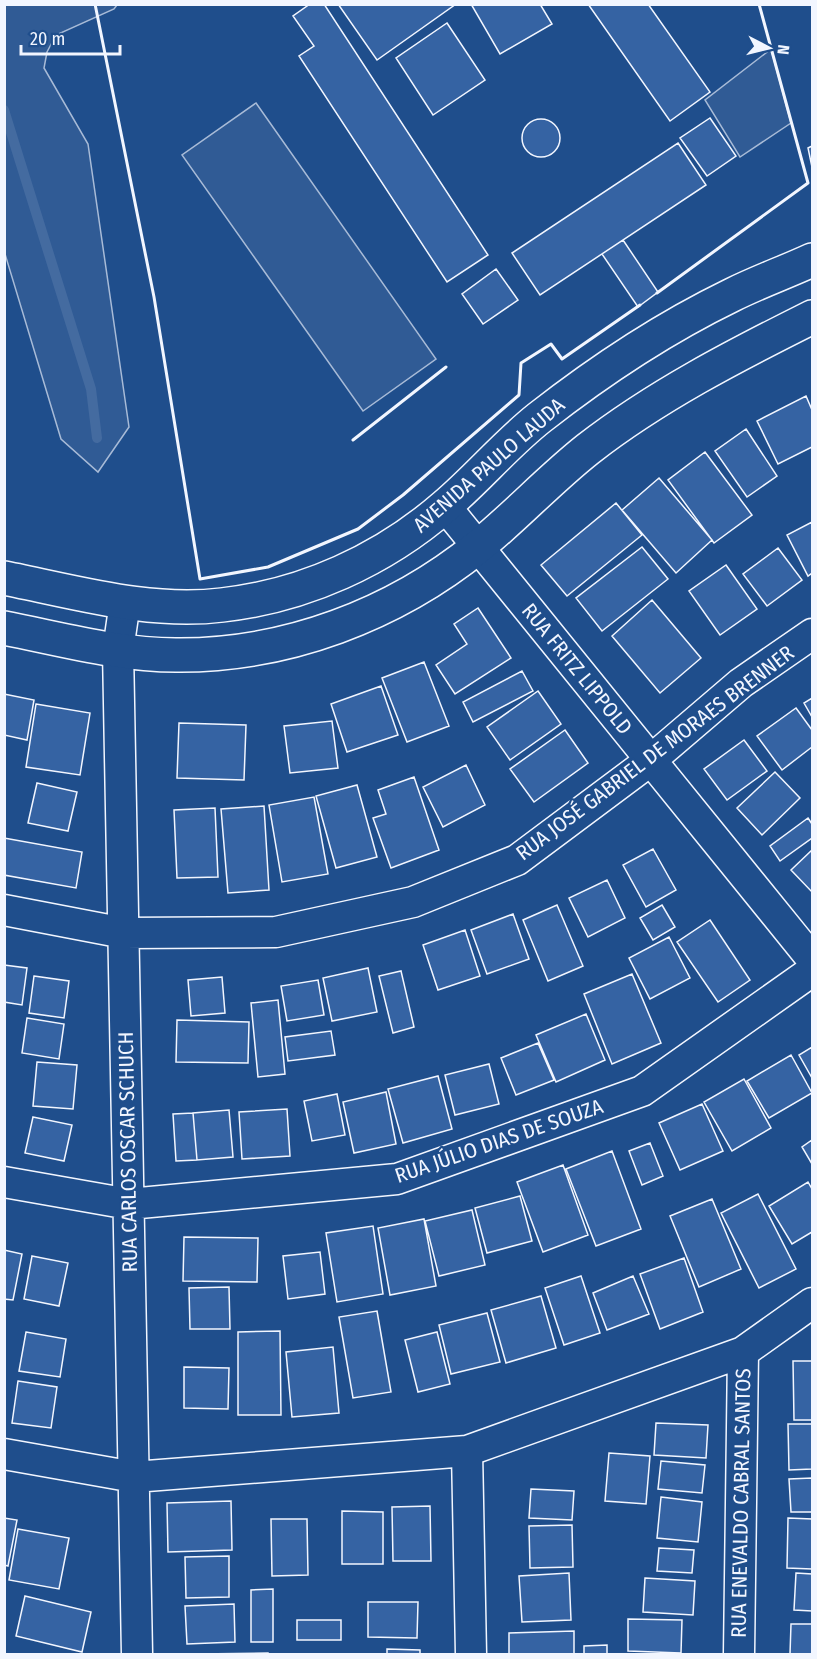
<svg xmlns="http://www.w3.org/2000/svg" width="817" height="1659" font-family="'Fira Sans Condensed',sans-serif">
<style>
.built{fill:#305b95;stroke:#a8bbd7;stroke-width:1.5}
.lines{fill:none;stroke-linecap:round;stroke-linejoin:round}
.stream{stroke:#446ba0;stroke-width:10}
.building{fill:#3563a3;stroke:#f2f6ff;stroke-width:1.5}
.minor-casing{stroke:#f2f6ff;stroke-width:33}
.secondary-casing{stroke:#f2f6ff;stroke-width:36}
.minor{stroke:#1f4e8c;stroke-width:30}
.secondary{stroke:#1f4e8c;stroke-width:33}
.wall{stroke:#f2f6ff;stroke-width:3}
.labels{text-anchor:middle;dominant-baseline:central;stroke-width:4.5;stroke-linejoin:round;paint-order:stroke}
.street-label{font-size:21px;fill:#f2f6ff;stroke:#1f4e8c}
</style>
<rect width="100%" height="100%" fill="#1f4e8c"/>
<path class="built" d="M4,5h113l-3,4 -58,26 -9,17 -3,16 44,76 41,283 -31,45 -37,-33 -56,-185z
M771,49l20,74 -51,34 -35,-57z
M256,103l180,256 -73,52 -181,-256z"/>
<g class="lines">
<path class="stream" d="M4,110l87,279 6,49"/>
</g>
<path class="building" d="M310,4h14l164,251 -41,27 -148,-226 15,-10 -21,-30z
M338,4h118l-79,56z
M471,4h69l12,20 -52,30z
M588,4h60l62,88 -40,29z
M447,23l38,57 -52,35 -37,-57z
M710,118l26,38 -29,20 -27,-38z
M522 138a19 19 0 1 1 38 0a19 19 0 1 1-38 0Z
M678,143l28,42 -166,110 -28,-42z
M812,146v21l-4,-19z
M623,240l35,52 -20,15 -36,-53z
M496,269l22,31 -35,24 -21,-30z
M806,396l6,14v37l-34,17 -21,-43z
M746,429l31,47 -30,21 -32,-46z
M705,452l47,63 -38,28 -46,-63z
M659,478l53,62 -36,33 -54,-63z
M616,503l26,32 -75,61 -26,-31z
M812,522v51l-4,3 -21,-41z
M642,547l26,32 -66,52 -26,-33z
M778,548l24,32 -35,26 -24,-32z
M726,565l31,44 -37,26 -31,-44z
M652,600l49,58 -41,35 -48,-57z
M478,608l33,50 -56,36 -19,-29 31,-21 -13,-20z
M424,662l25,64 -42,16 -25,-64z
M522,671l11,20 -60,31 -10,-20z
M381,686l17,49 -51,17 -16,-48z
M538,691l23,33 -51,36 -23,-33z
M4,694l30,6 -7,40 -23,-5z
M812,698v19l-8,-14z
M36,704l54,9 -10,62 -54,-8z
M796,708l16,22v17l-30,23 -25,-34z
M332,721l6,47 -48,5 -6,-47z
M179,723l67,2 -2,55 -67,-2z
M565,730l23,33 -54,39 -24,-33z
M744,740l23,31 -40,29 -23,-31z
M466,765l19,40 -42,22 -20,-40z
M775,772l25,26 -38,37 -25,-27z
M414,777l25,73 -48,18 -18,-50 13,-4 -8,-24z
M37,783l40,9 -9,39 -40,-8z
M357,785l20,72 -41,11 -20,-72z
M314,797l14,77 -46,8 -13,-77z
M264,806l5,84 -41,3 -7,-84z
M215,808l3,69 -41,1 -3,-68z
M808,818l4,6v14l-32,23 -10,-15z
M4,838l78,14 -6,36 -72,-13z
M653,849l23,41 -30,17 -23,-42z
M812,850v42l-21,-22z
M607,880l18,38 -37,19 -19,-39z
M557,905l26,61 -35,15 -25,-61z
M662,905l13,22 -22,13 -13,-22z
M513,914l16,45 -42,15 -16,-44z
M710,920l40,60 -32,22 -41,-60z
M465,930l15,46 -42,14 -15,-45z
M669,937l21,41 -40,21 -21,-41z
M4,965l23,3 -5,37 -18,-3z
M368,968l9,44 -45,9 -9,-43z
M401,971l13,56 -21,6 -14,-57z
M632,974l29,69 -49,21 -28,-70z
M34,976l35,5 -5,37 -35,-5z
M222,977l3,36 -34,3 -3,-36z
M318,980l6,35 -37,6 -6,-35z
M278,1000l7,74 -27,3 -7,-74z
M586,1014l19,46 -49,22 -20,-47z
M27,1018l37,6 -5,35 -37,-6z
M177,1020l72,2 -1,41 -72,-1z
M331,1031l4,24 -47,6 -3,-24z
M538,1043l16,37 -38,15 -15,-37z
M812,1047v31l-13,-23z
M791,1055l21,38 -43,25 -22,-37z
M37,1062l40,3 -4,44 -40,-3z
M489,1064l10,40 -44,11 -10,-40z
M438,1076l14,53 -49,14 -15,-54z
M744,1079l27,49 -39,23 -28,-49z
M386,1092l10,52 -42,9 -11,-51z
M337,1094l8,41 -33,6 -8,-40z
M702,1104l21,47 -43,19 -21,-47z
M287,1109l3,47 -48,3 -3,-47z
M229,1110l4,47 -36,3 -4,-47z
M193,1113l4,47 -21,1 -3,-47z
M33,1117l39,8 -8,36 -39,-8z
M812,1140v24l-10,-17z
M650,1143l13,33 -21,9 -13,-34z
M612,1151l29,78 -45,17 -30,-77z
M563,1165l25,70 -45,17 -26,-70z
M808,1182l4,7v43l-20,12 -23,-38z
M758,1194l38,75 -37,19 -38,-75z
M520,1196l12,45 -45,12 -12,-45z
M712,1199l29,70 -42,18 -29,-71z
M472,1210l13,55 -46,11 -14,-55z
M424,1219l12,67 -46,9 -12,-67z
M373,1226l10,68 -46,8 -11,-69z
M184,1237l74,1 -1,44 -74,-1z
M4,1250l18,4 -9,46 -9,-1z
M320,1252l5,42 -37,5 -5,-43z
M32,1256l36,7 -9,43 -35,-7z
M684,1258l19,54 -43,17 -20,-55z
M581,1276l19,57 -36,12 -19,-57z
M633,1276l16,38 -42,16 -14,-37z
M229,1287l1,42h-40l-1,-41z
M541,1296l15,52 -50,15 -15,-53z
M377,1311l14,81 -38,6 -14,-81z
M487,1313l13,49 -49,12 -12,-49z
M280,1331l1,84h-43v-83z
M26,1332l40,7 -6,38 -41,-6z
M437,1332l13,52 -32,8 -13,-52z
M333,1347l6,66 -47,4 -6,-65z
M793,1361h19v59h-18z
M184,1367l45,1 -1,41 -44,-1z
M18,1381l39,6 -6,41 -39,-5z
M656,1423l52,2 -2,33 -52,-3z
M788,1424h24v45l-23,1z
M609,1453l41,3 -4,48 -41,-3z
M661,1461l44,4 -3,28 -44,-4z
M812,1478v34h-21l-2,-33z
M531,1489l43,2 -2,29 -43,-2z
M661,1497l41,5 -4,40 -41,-4z
M231,1501l1,49 -64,2 -1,-49z
M430,1506l1,55h-38l-1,-54z
M342,1511l41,1v52h-41z
M4,1518l13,2 -9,46 -4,-1z
M788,1518l24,1v50l-25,-1z
M271,1519h36l1,56 -36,1z
M572,1525l1,42 -43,1 -1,-42z
M18,1529l51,9 -10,51 -50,-9z
M659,1548l35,2 -2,23 -35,-2z
M229,1556v41l-43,1 -1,-41z
M569,1573l2,47 -49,2 -3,-46z
M796,1573l16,1v37l-18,-1z
M645,1578l50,3 -2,34 -50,-3z
M273,1589v53h-22v-52z
M25,1596l66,16 -9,40 -66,-16z
M368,1602h50l-1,36 -49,-1z
M234,1604l1,38 -48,2 -2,-38z
M628,1619l54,1 -1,33 -53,-2z
M297,1620h44v20h-44z
M791,1624h21v30h-22z
M574,1631v23h-65v-21z
M607,1645v9h-23v-8z
M387,1649l33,1v4h-33z
M268,1653v1h-71z"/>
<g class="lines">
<g class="minor-casing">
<path id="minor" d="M445,506l367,453
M125,602l-7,48 19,1004
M4,910l120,23 152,-1 137,-30 104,-42 134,-100 90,-77 71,-49
M4,1182l125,22 268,-25 245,-88 170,-120
M467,1451l4,203
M4,1454l130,23 333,-26 276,-99 69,-49
M739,1654l4,-302"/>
</g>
<g class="secondary-casing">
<path id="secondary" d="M4,578c72,14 145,36 218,27 82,-9 161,-45 223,-99 33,-28 60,-61 94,-88 60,-47 125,-90 193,-123 26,-13 54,-23 80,-35
M4,628c57,11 114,27 172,27 110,1 218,-40 303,-109 38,-31 71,-67 109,-97 68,-53 148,-94 224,-132"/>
</g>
<use href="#minor" class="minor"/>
<use href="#secondary" class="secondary"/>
<path class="wall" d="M95,4l59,293 46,282 68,-12 90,-38 45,-34 116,-100 2,-32 30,-19 11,15 78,-54
M657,293l151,-110 -49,-179
M353,440l93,-73"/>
</g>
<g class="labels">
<g class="street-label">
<text transform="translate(489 465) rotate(-41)">AVENIDA PAULO LAUDA</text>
<text transform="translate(577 669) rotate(51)">RUA FRITZ LIPPOLD</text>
<text transform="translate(655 753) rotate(-37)">RUA JOSÉ GABRIEL DE MORAES BRENNER</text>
<text transform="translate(499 1141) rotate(-19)">RUA JÚLIO DIAS DE SOUZA</text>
<text transform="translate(128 1152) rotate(-91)">RUA CARLOS OSCAR SCHUCH</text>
<text transform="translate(741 1503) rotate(-89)">RUA ENEVALDO CABRAL SANTOS</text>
</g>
</g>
<rect width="817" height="1659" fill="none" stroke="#f2f6ff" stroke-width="12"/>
<g transform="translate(769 48) rotate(97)" stroke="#1f4e8c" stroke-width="4.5" paint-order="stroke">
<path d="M0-4.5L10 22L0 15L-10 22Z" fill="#f2f6ff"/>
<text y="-9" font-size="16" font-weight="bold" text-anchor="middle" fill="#f2f6ff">N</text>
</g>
<path d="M21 45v9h99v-9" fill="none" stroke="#f2f6ff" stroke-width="3"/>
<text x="30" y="45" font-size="18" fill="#f2f6ff" stroke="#1f4e8c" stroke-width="4.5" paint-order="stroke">20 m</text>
</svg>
